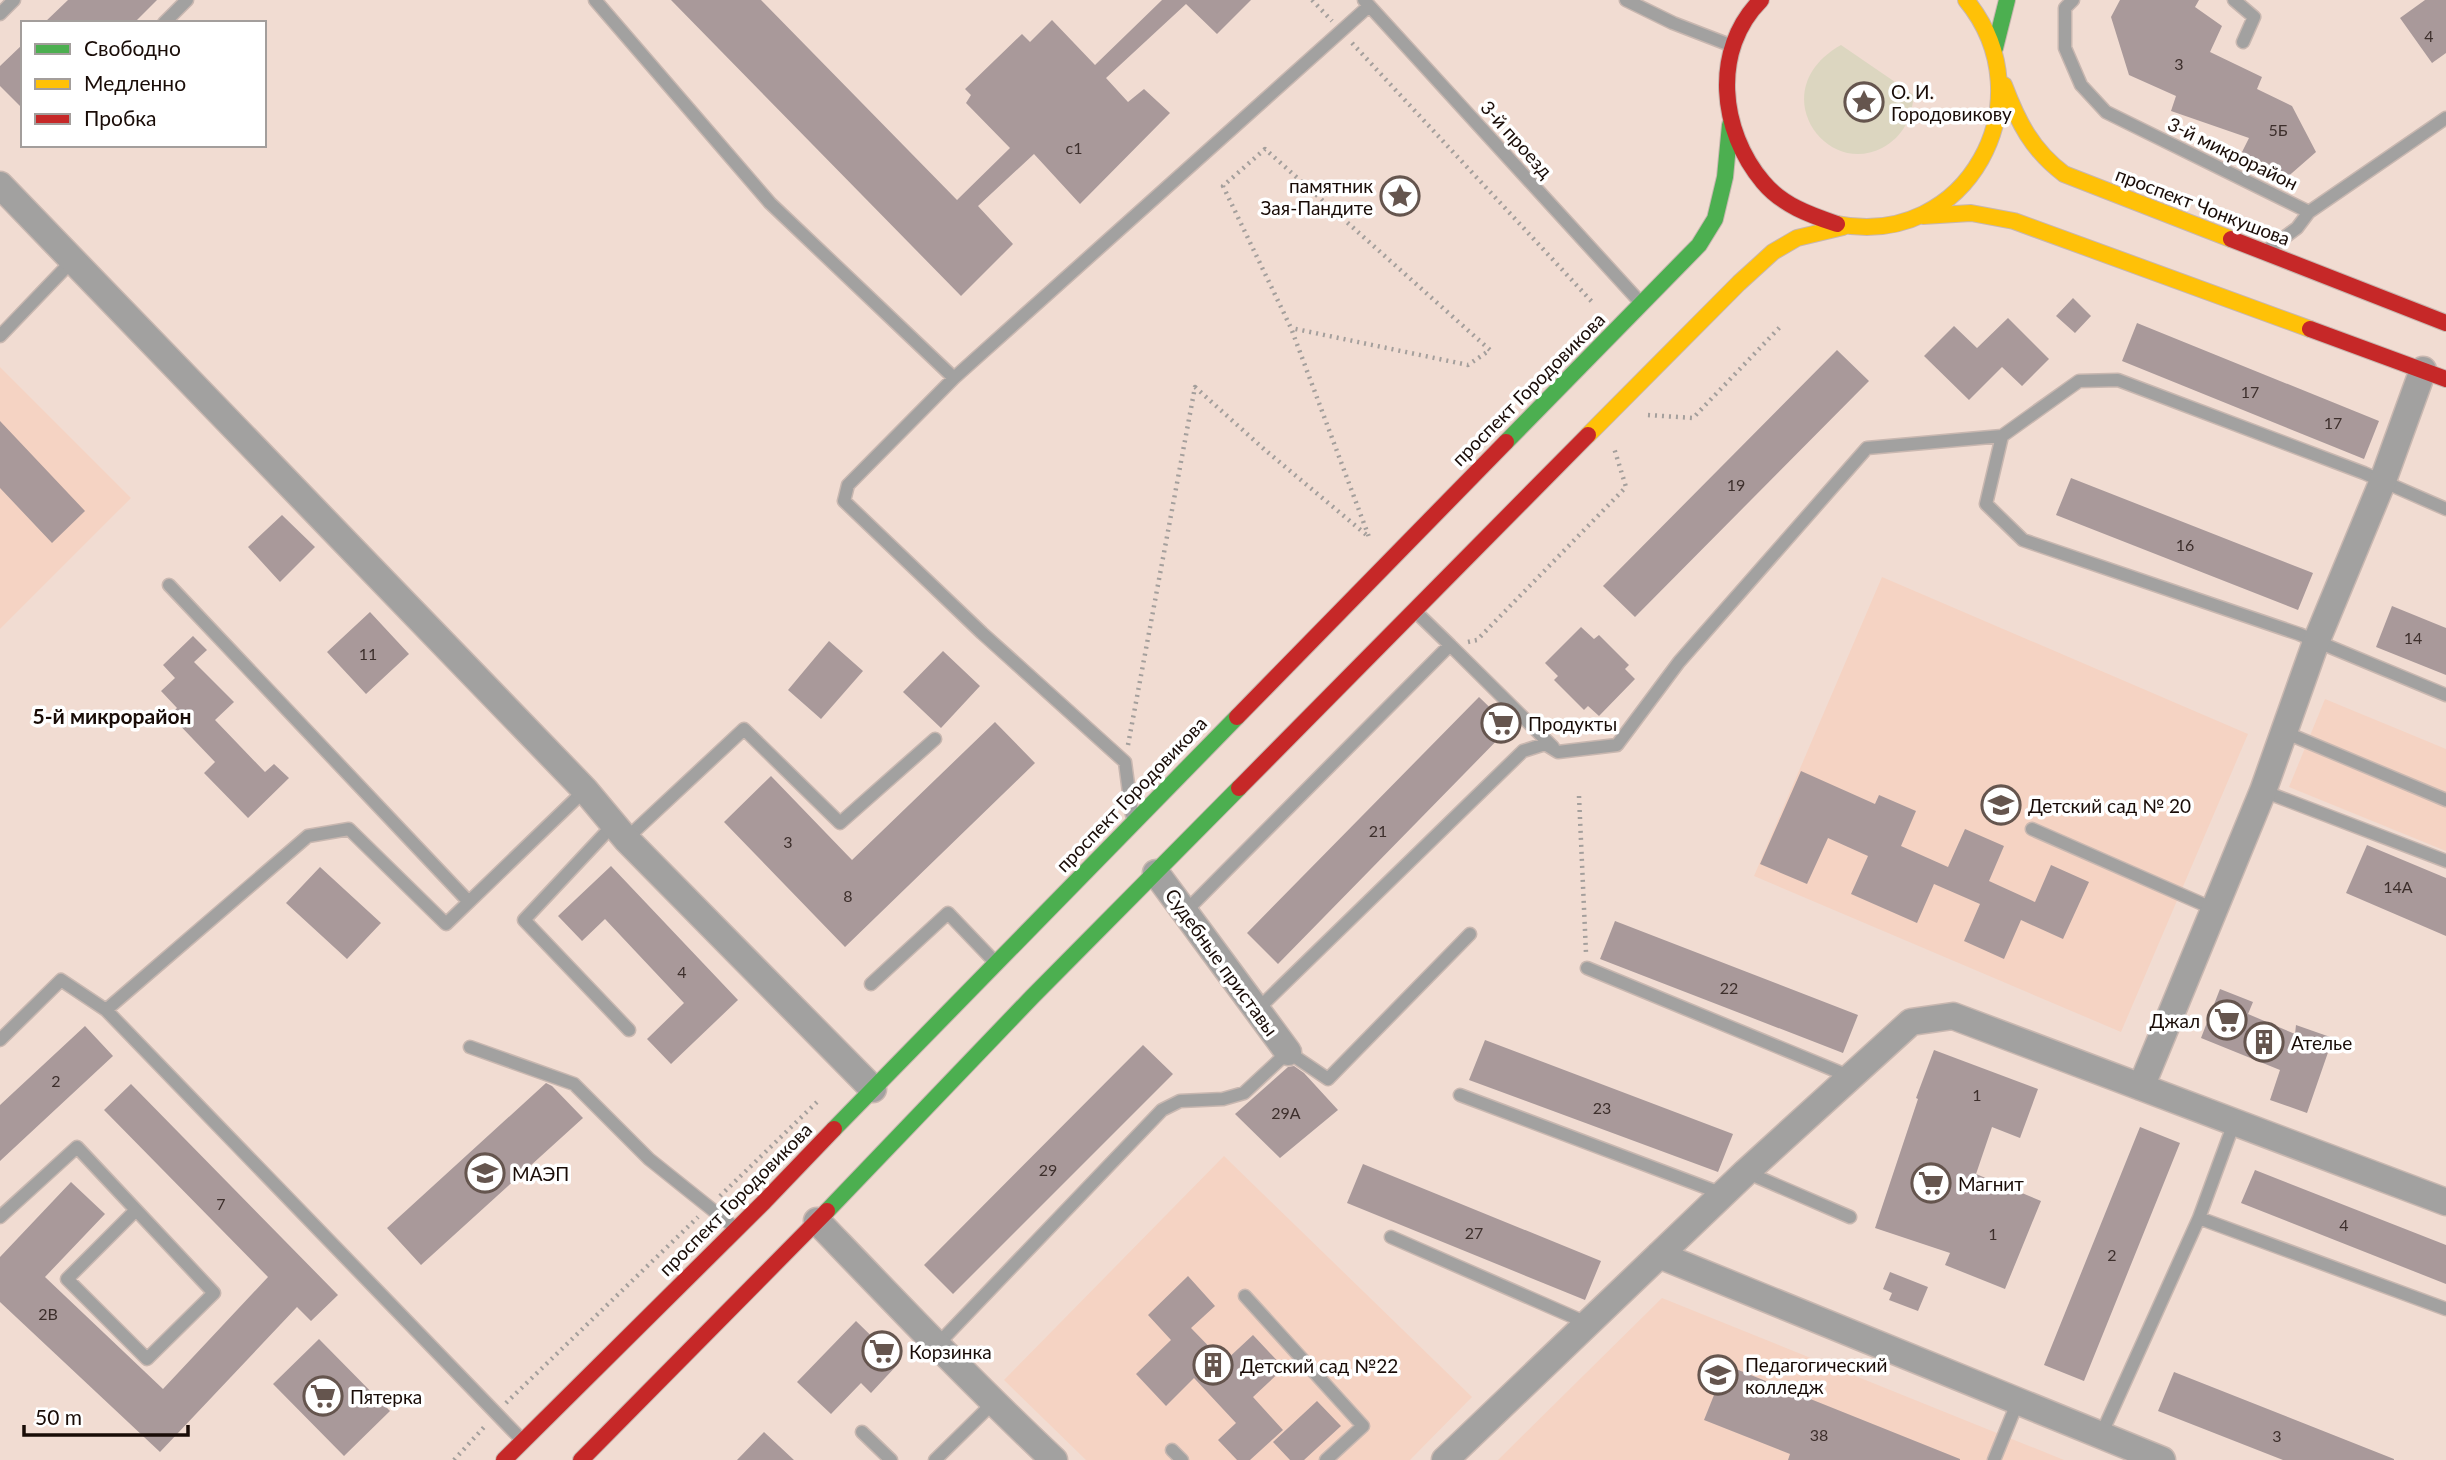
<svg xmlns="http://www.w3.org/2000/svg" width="2446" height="1460" font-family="Lato,sans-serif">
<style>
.built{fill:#f5d3c3}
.green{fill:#dcd6c0}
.building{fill:#a9999a}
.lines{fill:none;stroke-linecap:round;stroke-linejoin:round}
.lane-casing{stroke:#c8b7b0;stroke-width:15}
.street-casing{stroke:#c8b7b0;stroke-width:29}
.fast-casing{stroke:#c8b7b0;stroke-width:18}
.slow-casing{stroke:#c8b7b0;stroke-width:18}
.jam-casing{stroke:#c8b7b0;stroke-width:18}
.path{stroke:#a49f9c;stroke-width:4.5;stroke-dasharray:2 5;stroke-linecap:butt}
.lane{stroke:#a2a1a0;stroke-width:12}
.street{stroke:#a2a1a0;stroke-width:26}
.fast{stroke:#4caf50;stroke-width:16}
.slow{stroke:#ffc107;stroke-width:16}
.jam{stroke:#c62828;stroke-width:16}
.labels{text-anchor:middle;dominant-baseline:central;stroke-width:7;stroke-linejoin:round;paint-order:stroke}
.number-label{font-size:16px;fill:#3d2f2c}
.poi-label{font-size:19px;fill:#190c07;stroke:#fff;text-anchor:start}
.street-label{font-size:19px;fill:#190c07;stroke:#fff}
.neighbourhood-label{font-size:21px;font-weight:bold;fill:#190c07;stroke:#fff}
</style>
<rect width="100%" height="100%" fill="#f1dcd2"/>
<path class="built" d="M0,367l131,131 -131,131z
M1882,577l366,157 -127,298 -367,-156z
M2325,699l121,50v102l-157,-64z
M1224,1156l248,241 -62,63h-324l-82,-80z
M1662,1298l402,162h-566z"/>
<path class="green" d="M1841,45l73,50c-3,23 -10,41 -32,53 -58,30 -119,-59 -41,-103z"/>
<path class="building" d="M68,0h89l-23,23h-90z
M671,0h90l196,200 53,-52 -44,-45 5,-8 -6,-6 57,-55 8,8 22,-22 43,45 67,-65h89l-34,34 -31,-30 -80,74 22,24 16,-13 26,24 -90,91 -46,-50 -56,52 35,38 -52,52z
M2120,0h79l-4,7 27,19 -12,26 52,25 -5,12 35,17 24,46 -32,28 -42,-28 7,-14 -78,-27 5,-15 -47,-21 -18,-58z
M2425,0h21v53l-14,10 -32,-45z
M23,44v65l-23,-23v-20z
M2073,298l18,18 -16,17 -19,-17z
M2008,318l41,41 -27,27 -20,-19 -33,33 -45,-44 30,-30 23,22z
M2137,323l242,98 -15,38 -242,-98z
M1837,350l32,31 -234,236 -32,-31z
M0,421l85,90 -33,32 -52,-55z
M2071,478l242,95 -15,37 -242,-95z
M282,515l33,32 -35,35 -32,-35z
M2392,606l54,22v47l-70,-28z
M370,612l39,42 -43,40 -39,-42z
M1581,627l13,12 5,-4 30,30 -4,4 10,10 -36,37 -11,-10 -4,4 -30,-30 4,-4 -13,-13z
M193,636l14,14 -13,12 40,40 -19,18 50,52 9,-8 15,14 -41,40 -44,-45 11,-11 -45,-47 7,-7 -16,-17 14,-13 -12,-13z
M829,641l34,30 -42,48 -33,-29z
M943,651l37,35 -39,42 -38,-36z
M1479,697l31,30 -232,237 -31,-31z
M995,722l40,41 -190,184 -121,-125 47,-46 81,84z
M1801,771l74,33 4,-9 37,16 -15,35 47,21 17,-38 39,17 -15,35 46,21 16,-37 38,17 -26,57 -42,-19 -17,39 -40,-18 16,-37 -46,-20 -17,39 -66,-29 17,-38 -40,-18 -21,46 -47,-20z
M2367,845l79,33v58l-100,-43z
M611,866l127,134 -67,64 -24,-25 37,-36 -79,-84 -23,22 -24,-25z
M320,867l61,56 -34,36 -61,-56z
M1615,921l243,94 -15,38 -243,-94z
M2220,989l33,13 -5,12 47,20 1,-9 37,13 -26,75 -37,-13 10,-30 -79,-32z
M85,1026l28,30 -113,105v-56z
M1485,1040l248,94 -15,38 -249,-92z
M1143,1045l30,29 -220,220 -29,-29z
M1934,1050l104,39 -18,49 -28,-11 -16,47 65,27 -36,88 -60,-24 5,-12 -75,-25 43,-129 -2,-1z
M1294,1066l10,7 34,37 -58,48 -45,-44 53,-47z
M546,1083l6,3 31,32 -162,147 -34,-37z
M131,1084l207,211 -27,26 -14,-14 -137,145 -160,-150v-45l71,-75 34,32 -60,63 118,112 105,-112 -164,-167z
M2140,1127l40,16 -96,238 -40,-16z
M1363,1164l238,97 -16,39 -238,-97z
M2255,1170l191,75v39l-205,-81z
M1890,1272l38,15 -10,24 -29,-11 3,-7 -9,-4z
M1188,1276l27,30 -24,22 33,34 29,-27 31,33 -31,29 30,33 -33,30h-13l-19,-20 18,-17 -42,-45 -28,28 -30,-32 35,-34 -23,-25z
M856,1321l43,42 -28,30 -10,-10 -30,31 -34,-32z
M319,1339l71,72 -46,45 -71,-72z
M1726,1365l234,94v1h-172l2,-6 -86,-34z
M2174,1372l220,87v1h-111l-125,-49z
M1317,1401l24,25 -37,34h-14l-17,-18z
M764,1432l30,28h-57z"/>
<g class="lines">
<g class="lane-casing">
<path id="lane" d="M595,0l175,203 184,175
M1364,0l276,302
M1626,0l47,23 57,22
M2073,0l-8,8v40l16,37 25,27 203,100
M2234,0l20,17 -11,25
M0,14l14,-14
M164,23l23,-23
M2270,248l27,-20 12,-16 137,-94
M0,336l72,-75
M2002,436l-16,68 37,36 276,94 147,61
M169,585l300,317
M1418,614l32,31
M2284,732l162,68
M2263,791l183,70
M1132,815l-7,-53 -143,-129 -138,-132 4,-16 106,-107 415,-372
M613,825l-89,95 105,110
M2032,829l182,80
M626,839l118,-110 96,94 95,-84
M1184,913l266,-268 103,102
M1587,968l264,109
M871,984l77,-71 45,47
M106,1010l202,-174 41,-7 97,95 139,-134
M1257,1010l266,-259 22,-7 13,8 59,-7 62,-83 188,-214 135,-12 77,-55 39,-1 246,93 82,36
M0,1040l61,-60 45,30 416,430
M470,1047l104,37 75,75 85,68
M1460,1095l263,99
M1746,1172l104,45
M0,1217l77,-70 137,146 -67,66 -80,-80 69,-69
M2199,1218l35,-95
M1391,1237l196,86
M1245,1296l118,130 -37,34
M938,1344l224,-234 18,-9 43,-2 21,-6 44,-41 40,27 142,-145
M862,1432l29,28
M2101,1435l98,-217 247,91
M1172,1450l10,10
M935,1460l58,-57
M1994,1460l24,-59"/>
</g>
<g class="street-casing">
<path id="street" d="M0,185l585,605 41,49 247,250
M1156,873l132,179
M2141,1087l122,-296 53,-149 66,-159 41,-113
M817,1221c78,81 155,162 237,239
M1659,1255l503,205
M1445,1460l301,-288 165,-150 42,-6 493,186"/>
</g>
<g class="fast-casing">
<path id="fast" d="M1995,48l12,-48
M1506,442l193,-197 16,-26 10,-42 5,-52
M834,1129l403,-412
M827,1211l205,-214 207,-209"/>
</g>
<g class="slow-casing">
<path id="slow" d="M2004,85c14,37 28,65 60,89l167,65
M1923,216l48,-3 43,8 296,108
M1837,224c130,26 211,-124 129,-224
M1588,435l151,-152 34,-31 24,-14 46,-11"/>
</g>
<g class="jam-casing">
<path id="jam" d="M1761,0c-50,50 -41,131 2,182 19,23 47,33 74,42
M2231,239l215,84
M2310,329l136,50
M1237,717l269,-275
M1239,788l349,-353
M504,1460l260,-258 70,-73
M581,1460l246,-249"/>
</g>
<path class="path" d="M1312,0l20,21
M1352,43l242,261
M1648,415l45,3 87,-91
M1468,642l9,-2 149,-153 -12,-39
M1128,745l67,-358 70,63 104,87 -78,-209 -68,-142 42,-37 225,201 -22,15 -177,-37
M1579,796l7,157
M720,1196l99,-96
M506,1403l192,-186
M454,1460l32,-35"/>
<use href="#lane" class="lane"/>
<use href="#street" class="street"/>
<use href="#fast" class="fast"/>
<use href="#slow" class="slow"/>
<use href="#jam" class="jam"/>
</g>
<defs>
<g id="sight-ring" transform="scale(2.0125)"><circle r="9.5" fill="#fff" stroke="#65554e" stroke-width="1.5"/><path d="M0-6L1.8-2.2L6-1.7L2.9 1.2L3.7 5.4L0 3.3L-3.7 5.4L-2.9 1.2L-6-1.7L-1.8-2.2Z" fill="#65554e"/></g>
<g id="supermarket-ring" transform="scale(2.0125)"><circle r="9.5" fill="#fff" stroke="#65554e" stroke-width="1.5"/><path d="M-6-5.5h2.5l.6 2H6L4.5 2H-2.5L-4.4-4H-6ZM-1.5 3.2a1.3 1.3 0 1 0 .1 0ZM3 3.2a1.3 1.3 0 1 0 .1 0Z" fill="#65554e"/></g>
<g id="school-ring" transform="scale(2.0125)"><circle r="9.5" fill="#fff" stroke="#65554e" stroke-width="1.5"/><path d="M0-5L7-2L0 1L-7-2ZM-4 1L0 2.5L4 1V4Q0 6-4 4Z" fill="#65554e"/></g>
<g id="building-ring" transform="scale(2.0125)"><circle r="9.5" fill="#fff" stroke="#65554e" stroke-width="1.5"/><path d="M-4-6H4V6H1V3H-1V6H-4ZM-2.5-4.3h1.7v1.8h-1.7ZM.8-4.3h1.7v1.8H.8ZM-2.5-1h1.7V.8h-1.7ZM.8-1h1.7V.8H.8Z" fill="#65554e"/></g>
<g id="university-ring" transform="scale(2.0125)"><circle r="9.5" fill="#fff" stroke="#65554e" stroke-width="1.5"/><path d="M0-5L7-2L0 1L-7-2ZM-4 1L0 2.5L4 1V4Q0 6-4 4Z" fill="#65554e"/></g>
</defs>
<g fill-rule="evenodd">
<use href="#sight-ring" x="1864" y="102"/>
<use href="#sight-ring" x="1400" y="196"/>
<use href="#supermarket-ring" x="1501" y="723"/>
<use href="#school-ring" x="2001" y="805"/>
<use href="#supermarket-ring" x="2227" y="1020"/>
<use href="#building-ring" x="2264" y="1042"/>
<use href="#school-ring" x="485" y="1173"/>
<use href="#supermarket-ring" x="1931" y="1183"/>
<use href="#supermarket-ring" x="882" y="1351"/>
<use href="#building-ring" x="1213" y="1365"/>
<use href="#university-ring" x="1718" y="1375"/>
<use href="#supermarket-ring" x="323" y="1396"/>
</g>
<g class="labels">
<g class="number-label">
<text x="2429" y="35">4</text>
<text x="2179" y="63">3</text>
<text x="2278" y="129">5Б</text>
<text x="1074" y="147">с1</text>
<text x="2250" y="391">17</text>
<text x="2333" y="422">17</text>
<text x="1736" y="484">19</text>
<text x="2185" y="544">16</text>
<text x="2413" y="637">14</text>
<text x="368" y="653">11</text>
<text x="1378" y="830">21</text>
<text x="788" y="841">3</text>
<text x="2398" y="886">14А</text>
<text x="848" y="895">8</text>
<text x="682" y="971">4</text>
<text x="1729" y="987">22</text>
<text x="56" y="1080">2</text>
<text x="1977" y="1094">1</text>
<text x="1602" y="1107">23</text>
<text x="1286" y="1112">29А</text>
<text x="1048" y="1169">29</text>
<text x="221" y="1203">7</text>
<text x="2344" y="1224">4</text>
<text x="1474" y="1232">27</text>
<text x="1993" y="1233">1</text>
<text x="2112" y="1254">2</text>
<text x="48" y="1313">2В</text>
<text x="1819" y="1434">38</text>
<text x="2277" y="1435">3</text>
</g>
<g class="poi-label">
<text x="1891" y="91">О. И.<tspan x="1891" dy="22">Городовикову</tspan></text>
<text x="1373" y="185" text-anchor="end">памятник<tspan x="1373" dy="22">Зая-Пандите</tspan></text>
<text x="1528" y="723">Продукты</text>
<text x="2028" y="805">Детский сад № 20</text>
<text x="2200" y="1020" text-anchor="end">Джал</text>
<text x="2291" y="1042">Ателье</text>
<text x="512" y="1173">МАЭП</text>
<text x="1958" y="1183">Магнит</text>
<text x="909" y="1351">Корзинка</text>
<text x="1745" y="1364">Педагогический<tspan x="1745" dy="22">колледж</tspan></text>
<text x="1240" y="1365">Детский сад №22</text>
<text x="350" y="1396">Пятерка</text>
</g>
<g class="street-label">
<text transform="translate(1517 139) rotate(48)">3-й проезд</text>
<text transform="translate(2233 153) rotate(26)">3-й микрорайон</text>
<text transform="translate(2203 206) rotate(21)">проспект Чонкушова</text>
<text transform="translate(1528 389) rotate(-45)">проспект Городовикова</text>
<text transform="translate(1131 794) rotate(-46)">проспект Городовикова</text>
<text transform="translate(1222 962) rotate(54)">Судебные приставы</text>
<text transform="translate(735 1199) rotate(-45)">проспект Городовикова</text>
</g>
<g class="neighbourhood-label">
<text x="112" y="715">5-й микрорайон</text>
</g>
</g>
<rect x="21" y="21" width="245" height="126" fill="#ffffff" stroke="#a39e9c" stroke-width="2"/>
<rect x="35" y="44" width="35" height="10" fill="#4caf50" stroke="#a39e9c" stroke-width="2"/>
<text x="84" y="56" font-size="21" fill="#190c07">Свободно</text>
<rect x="35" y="79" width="35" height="10" fill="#ffc107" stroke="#a39e9c" stroke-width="2"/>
<text x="84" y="91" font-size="21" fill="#190c07">Медленно</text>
<rect x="35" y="114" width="35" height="10" fill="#c62828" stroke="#a39e9c" stroke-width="2"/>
<text x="84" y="126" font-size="21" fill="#190c07">Пробка</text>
<path d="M24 1425v10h164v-10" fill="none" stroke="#190c07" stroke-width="3.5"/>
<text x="35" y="1425" font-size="21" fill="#190c07" stroke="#ffffff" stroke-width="5" paint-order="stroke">50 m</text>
</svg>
